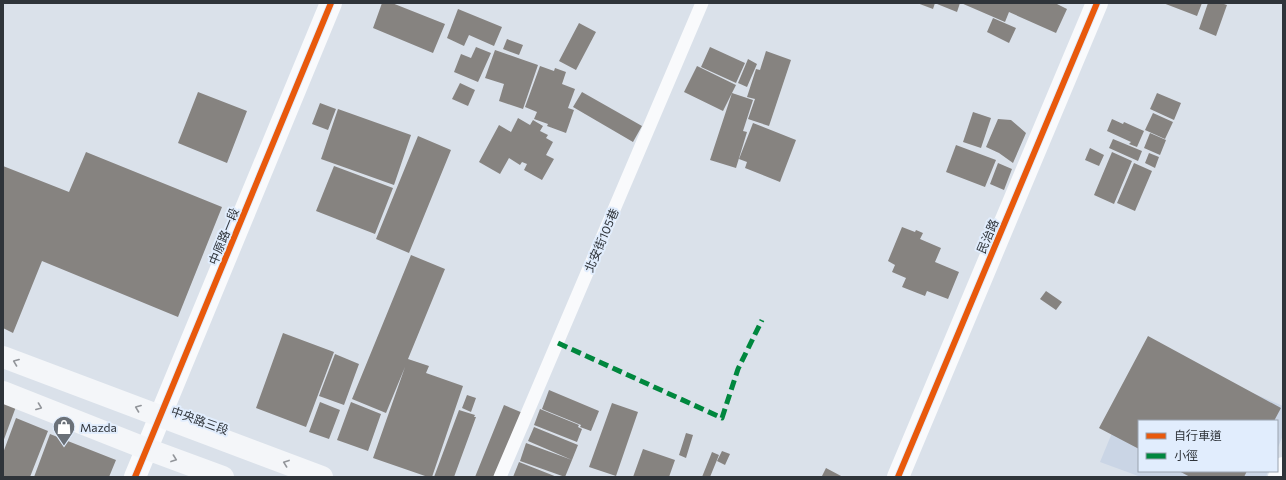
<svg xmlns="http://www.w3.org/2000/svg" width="1286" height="480" font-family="Commissioner,'Noto Sans TC',sans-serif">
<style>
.built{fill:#cad5e5}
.building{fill:#868380}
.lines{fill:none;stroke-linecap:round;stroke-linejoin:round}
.lane{stroke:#f9fafc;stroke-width:13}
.street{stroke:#f9fafc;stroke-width:22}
.secondary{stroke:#f4f6f9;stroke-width:22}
.quiet{stroke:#00873e;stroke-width:5;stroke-dasharray:10 5;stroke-linecap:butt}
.cycleway-casing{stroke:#e1edfd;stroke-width:8}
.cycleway{stroke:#e8590c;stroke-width:6}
.oneway{stroke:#92959a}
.labels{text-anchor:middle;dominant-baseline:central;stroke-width:4;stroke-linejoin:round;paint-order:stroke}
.street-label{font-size:12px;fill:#2f343a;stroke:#e1edfd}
.poi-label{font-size:12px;fill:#2f343a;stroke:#e1edfd;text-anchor:start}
</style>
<rect width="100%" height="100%" fill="#dae1ea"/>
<path class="built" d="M1147,348l136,58v29l-6,15v-29h-138v50h129l-2,6h-125l-41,-15z"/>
<path class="building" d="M382,3h10l53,21 -12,29 -60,-25z
M917,3h18l-2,6z
M938,3h22l-3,9 -20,-8z
M961,3h94l12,6 -11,24 -47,-21 -4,10z
M1163,3h39l-5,13z
M1208,3h13l6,2 -11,31 -17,-7z
M458,9l44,18 -8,19 -25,-11 -5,11 -17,-8z
M993,18l23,10 -7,15 -22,-11z
M579,23l17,9 -20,38 -17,-9z
M507,39l16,6 -4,10 -16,-6z
M476,47l15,6 -13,29 -24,-10 7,-18 10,4z
M710,47l35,16 -9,20 -35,-16z
M495,50l43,15 -15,44 -24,-8 5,-17 -19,-6z
M766,51l25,9 -22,66 -21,-7 7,-20 -8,-2 9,-28 4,1z
M748,59l9,5 -10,23 -9,-4z
M540,66l14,5 1,-3 11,4 -4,12 13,5 -7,19 6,2 -8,23 -19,-7 1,-2 -14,-5 3,-7 -12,-5z
M697,66l39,19 -13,26 -39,-19z
M460,83l15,7 -7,16 -16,-7z
M198,92l49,19 -20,52 -49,-20z
M582,92l60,34 -9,16 -60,-35z
M732,93l21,7 -10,31 4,1 -11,36 -26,-8z
M1157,93l24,10 -7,17 -24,-11z
M320,103l16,6 -8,21 -16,-6z
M338,109l73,26 -17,50 -73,-26z
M973,112l18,6 -10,30 -18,-6z
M1153,113l20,9 -8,17 -20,-9z
M518,118l12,7 3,-5 10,6 -3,5 8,4 -2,3 7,4 -7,13 8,4 -12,21 -18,-10 3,-6 -5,-2 -2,3 -11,-7 -9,16 -21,-12 20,-37 12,7z
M998,119l13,1 15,13 -13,30 -14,-10 -13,-6z
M1112,119l11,5 1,-2 20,9 -7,16 -8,-3 2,-2 -24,-11z
M753,123l43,17 -16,42 -35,-14 2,-6 -8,-3z
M1150,133l16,7 -6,15 -16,-7z
M418,136l33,14 -42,103 -33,-14z
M1113,139l29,12 -4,10 -29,-13z
M956,145l40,15 -11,27 -39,-15z
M1090,148l14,7 -5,11 -14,-6z
M86,152l136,55 -44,110 -136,-56 -29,72 -10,-5v-162l66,26z
M1112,152l20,9 -18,43 -20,-9z
M1149,153l10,4 -4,11 -10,-5z
M998,163l14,6 -8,21 -14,-6z
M1134,163l18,8 -17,40 -18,-8z
M334,166l59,22 -18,46 -59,-23z
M902,227l13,5 1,-2 7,3 -3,6 21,9 -6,14 24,10 -11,27 -21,-8 -2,5 -23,-9 4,-9 -14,-6 3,-7 -7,-4z
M411,255l34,14 -37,90 21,7 -3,7 37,13 -31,91h-4l-55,-19 32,-91 -19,46 -34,-14z
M1046,291l16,11 -6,8 -16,-11z
M283,333l51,19 -28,75 -50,-19z
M1148,336l133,72 -7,13h-135v28l-40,-21z
M335,354l24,10 -15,41 -25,-9z
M549,390l50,21 -8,20 -11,-4 1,-2 -39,-16z
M467,395l9,3 -5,14 -9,-4z
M3,399l14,5 -14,38z
M320,402l20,8 -11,29 -20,-7z
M351,402l30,12 -13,37 -31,-11z
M612,403l26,9 -22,64 -27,-9z
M504,405l19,8 -26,64h-22z
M540,409l39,16 -1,2 4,2 -5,13 -43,-17z
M459,410l16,5 -1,2h2l-22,60h-20z
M16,418l32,13 -18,46h-27v-24z
M534,427l44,18 -6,15 -44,-19z
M686,433l7,2 -7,23 -7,-3z
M50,434l66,26 -7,17h-75z
M526,443l46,17 -7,17 -45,-16z
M643,449l32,11 -6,17h-36z
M722,451l8,3 -5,11 -8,-4z
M712,452l7,3 -9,22h-8z
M519,462l38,15h-44z
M826,468l17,9 -21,-1z
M1179,471h68l-3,6h-54z"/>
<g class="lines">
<path class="lane" d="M500,477l202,-474"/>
<path class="street" d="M135,477l196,-474
M898,477l199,-474
M1279,477l4,-9"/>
<path class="secondary" d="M3,357l319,120
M3,392l144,57 76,28"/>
<path class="quiet" d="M558,343l164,75 16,-49 24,-49"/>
<g class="cycleway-casing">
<path id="cycleway" d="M135,477l196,-474
M898,477l199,-474"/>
</g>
<use href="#cycleway" class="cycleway"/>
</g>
<defs><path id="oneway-chevron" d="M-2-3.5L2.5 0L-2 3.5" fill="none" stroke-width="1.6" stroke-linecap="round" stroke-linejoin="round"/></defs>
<g class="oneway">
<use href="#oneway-chevron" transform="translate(16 362) rotate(-159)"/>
<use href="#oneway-chevron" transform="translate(39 407) rotate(21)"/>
<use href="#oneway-chevron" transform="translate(138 408) rotate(-159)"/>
<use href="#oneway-chevron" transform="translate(174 459) rotate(20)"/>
<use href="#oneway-chevron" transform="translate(286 463) rotate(-160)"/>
</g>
<defs>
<g id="shop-pin" transform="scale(1.15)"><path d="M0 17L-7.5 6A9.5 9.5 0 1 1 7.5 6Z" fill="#6b7178" stroke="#e1edfd"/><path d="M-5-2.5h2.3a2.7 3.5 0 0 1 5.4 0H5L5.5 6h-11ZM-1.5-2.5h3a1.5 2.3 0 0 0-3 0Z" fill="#fff"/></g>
</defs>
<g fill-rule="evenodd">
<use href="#shop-pin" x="64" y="427"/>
</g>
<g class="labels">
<g class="street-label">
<text transform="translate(223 236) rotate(-68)">中原路一段</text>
<text transform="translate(987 236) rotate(-67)">民治路</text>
<text transform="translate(601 240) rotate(-67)">北安街105巷</text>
<text transform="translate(200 420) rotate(20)">中央路三段</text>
</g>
<g class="poi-label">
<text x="80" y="427">Mazda</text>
</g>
</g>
<rect width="1286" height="480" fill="none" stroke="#2f343a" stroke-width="8"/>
<rect x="1138" y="420" width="140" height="52" fill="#e1edfd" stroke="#9aa3af"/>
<rect x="1146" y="433" width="20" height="6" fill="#e8590c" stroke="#9aa3af"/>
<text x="1174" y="440" font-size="12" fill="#2f343a">自行車道</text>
<rect x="1146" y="453" width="20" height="6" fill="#00873e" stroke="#9aa3af"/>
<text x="1174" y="460" font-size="12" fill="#2f343a">小徑</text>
</svg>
